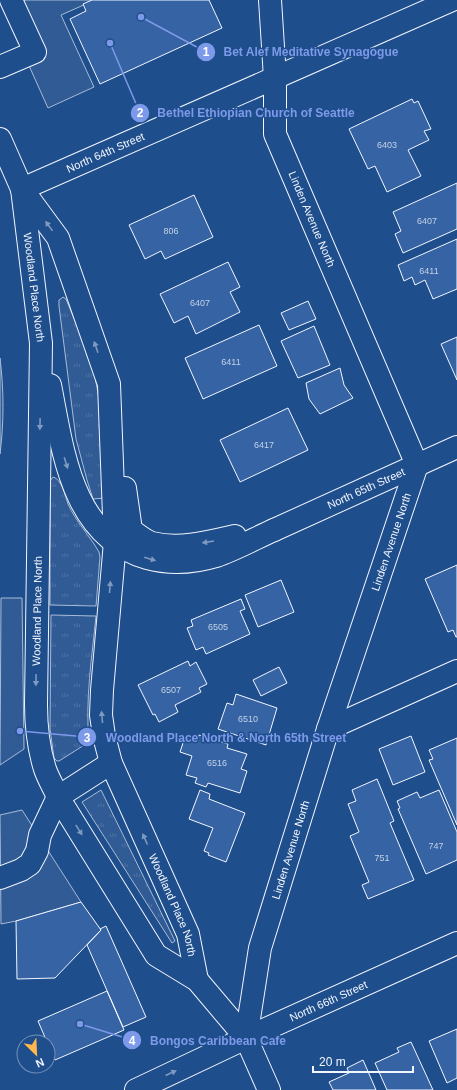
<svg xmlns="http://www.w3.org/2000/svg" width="457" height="1090" font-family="Helvetica,sans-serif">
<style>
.grass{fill:url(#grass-tufts);stroke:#a8bbd7}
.built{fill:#305b95;stroke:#a8bbd7}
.building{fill:#3563a3;stroke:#f2f6ff}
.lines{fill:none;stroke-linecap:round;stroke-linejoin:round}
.minor-casing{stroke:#f2f6ff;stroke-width:24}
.major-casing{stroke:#f2f6ff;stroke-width:24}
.minor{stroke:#1f4e8c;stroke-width:22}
.major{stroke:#1f4e8c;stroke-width:22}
.oneway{fill:#7e9ac0}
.labels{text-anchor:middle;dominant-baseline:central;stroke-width:3;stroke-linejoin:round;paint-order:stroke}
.number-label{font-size:9px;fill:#c3d1e8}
.street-label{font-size:11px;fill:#f2f6ff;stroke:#1f4e8c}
.leader{fill:none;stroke:#7d9aea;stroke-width:1.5}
.callout-dot{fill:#7d9aea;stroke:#1f4e8c;stroke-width:1.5}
.mark-label{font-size:12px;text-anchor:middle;font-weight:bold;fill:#fff}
.callout-label{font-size:12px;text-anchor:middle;font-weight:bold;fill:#7d9aea;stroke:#1f4e8c;stroke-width:3;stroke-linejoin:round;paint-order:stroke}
</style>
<defs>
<pattern id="grass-tufts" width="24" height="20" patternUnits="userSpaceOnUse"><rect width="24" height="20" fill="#305b95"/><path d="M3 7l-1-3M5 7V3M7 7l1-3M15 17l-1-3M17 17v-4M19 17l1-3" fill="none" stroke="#4e73a5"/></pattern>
</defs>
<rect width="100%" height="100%" fill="#1f4e8c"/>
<path class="grass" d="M63,297l3,2 12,29 17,49 6,32 4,89 -12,1 -6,-19 -11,-41 -17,-133v-6z
M0,358c4,33 4,64 0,96z
M53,477c9,2 12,19 15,27 8,18 22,32 31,48l1,5 -4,49 -46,-1v-124z
M51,615l45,1c-4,41 -11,84 -7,126l-30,19h-2l-3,-3 -4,-29z
M101,790l74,151 -3,2 -90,-141z"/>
<path class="built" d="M26,0h69l-34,15 33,72 -46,21 -44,-98z
M1,598h21l2,151 -24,16z
M22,810l59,92 -65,19 -15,3 -1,-109z"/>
<path class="building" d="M92,0h117l13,28 -122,56 -30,-65 16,-8 -3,-7z
M412,99l2,4 4,-2 13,28 -7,2 5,9 -21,10 13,26 -34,16 -12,-26 -7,3 -19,-40z
M457,183v46l-54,24 -8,-19 6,-3 -8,-19z
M194,195l19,42 -48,22 -4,-8 -16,8 -16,-34z
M457,239v50l-24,10 -8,-19 -10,5 -3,-8 -8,4 -6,-16z
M228,262l12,25 -10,5 10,20 -44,22 -8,-18 -14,7 -14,-29z
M308,301l8,18 -27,11 -8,-17z
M259,325l18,41 -74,33 -18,-41z
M314,326l16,39 -32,13 -17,-37z
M457,337v43l-16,-36z
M340,368l4,17 9,13 -33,16 -11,-15 -3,-16z
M288,408l20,42 -68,32 -20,-42z
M457,565v72h-1l-3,-7 -5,2 -23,-53z
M281,580l13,32 -36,15 -13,-32z
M241,599l4,10 -5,2 10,23 -44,20 -3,-7 -7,3 -9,-22 6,-2 -2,-6z
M188,661l2,5 6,-4 11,22 -8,4 2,4 -26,13 3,7 -19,10 -4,-8 -2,1 -15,-30z
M279,667l8,16 -26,13 -8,-16z
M236,694l41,14 -11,37 -48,-16 9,-26 6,2z
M199,735l29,9 -1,4 20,6 -6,15 6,2 -7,22 -32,-10 -2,4 -11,-4 2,-5 -11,-3 6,-19 -12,-4 5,-15 12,4z
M411,736l14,36 -32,13 -14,-36z
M457,738v87l-28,-65 4,-1 -4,-9z
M377,779l17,42 -4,2 24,57 -46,19 -6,-14 7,-3 -19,-46 9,-4 -11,-28 8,-3 -4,-11z
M200,790l10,4 -1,5 36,14 -19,49 -18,-7 1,-2 -5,-2 9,-23 -24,-9z
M439,790l18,42v28l-31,14 -28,-65 2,-1 -3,-7 20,-9 3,6z
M81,902l20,28 -46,48 -38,1 -1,-58z
M106,926l40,91 -23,10 -36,-82 14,-15 -1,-1z
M107,991l17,39 -69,30 -7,-18h-1l-9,-21z
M457,1029v49l-10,5 -18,-42z
M411,1042l22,48h-46l-12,-27 24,-11 -2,-4z
M363,1060l13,30h-43l-4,-8 20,-9 -2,-5z"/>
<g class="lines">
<g class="minor-casing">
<g id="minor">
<path d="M0,67l35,-15 -24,-52"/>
<path id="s1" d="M22,189l430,-189"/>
<path id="s2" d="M274,530l183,-83"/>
<path d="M328,729l129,-58"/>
<path d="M0,878l21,-8 9,-6 7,-13 3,-16 18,-38"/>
<path id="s3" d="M246,1038l14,-90 68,-219 89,-264 -142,-331v-56l-5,-78"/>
<path id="s4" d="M136,1090l110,-52 211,-95"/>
</g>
</g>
<g class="major-casing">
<g id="major">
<path id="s5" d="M0,139l22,50 36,49 51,146 6,158 -13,148 -1,25 3,21 7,27 77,171 9,46"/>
<path id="s6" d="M22,189l19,154 -5,361c0,23 2,43 9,65 3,9 9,19 13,28l98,158 41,25 49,58 23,52"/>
<path d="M50,385c13,65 21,151 97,173 22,6 46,5 69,-2 18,-6 40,-18 58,-26"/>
<path d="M125,488l6,42c6,4 14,11 21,13 27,7 57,-1 83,-7"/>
<path d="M58,797l53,-34"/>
</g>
</g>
<use href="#minor" class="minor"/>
<use href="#major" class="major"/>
</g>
<defs><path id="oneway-solid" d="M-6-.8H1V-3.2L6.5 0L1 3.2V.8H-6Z"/></defs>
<g class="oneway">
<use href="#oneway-solid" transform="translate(49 226) rotate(-126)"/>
<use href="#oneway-solid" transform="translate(96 347) rotate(-109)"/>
<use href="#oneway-solid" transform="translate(40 424) rotate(91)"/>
<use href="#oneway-solid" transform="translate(66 463) rotate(73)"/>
<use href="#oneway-solid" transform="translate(208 542) rotate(171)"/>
<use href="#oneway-solid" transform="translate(150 559) rotate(16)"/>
<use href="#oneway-solid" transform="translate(110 587) rotate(-85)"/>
<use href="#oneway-solid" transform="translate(36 680) rotate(91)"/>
<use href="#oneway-solid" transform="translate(102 717) rotate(-95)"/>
<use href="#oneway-solid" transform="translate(79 830) rotate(58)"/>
<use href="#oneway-solid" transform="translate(145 839) rotate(-114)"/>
<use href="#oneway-solid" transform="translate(171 1073) rotate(-25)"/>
</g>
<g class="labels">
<g class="number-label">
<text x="387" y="145">6403</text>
<text x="427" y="221">6407</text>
<text x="171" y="231">806</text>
<text x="429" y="271">6411</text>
<text x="200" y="303">6407</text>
<text x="231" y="362">6411</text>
<text x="264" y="445">6417</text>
<text x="218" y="627">6505</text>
<text x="171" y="690">6507</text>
<text x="248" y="719">6510</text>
<text x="217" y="763">6516</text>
<text x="436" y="846">747</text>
<text x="382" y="858">751</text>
</g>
<g class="street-label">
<text stroke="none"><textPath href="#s1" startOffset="91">North 64th Street</textPath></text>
<text transform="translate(312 219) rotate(67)">Linden Avenue North</text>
<text stroke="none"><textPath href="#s6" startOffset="99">Woodland Place North</textPath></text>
<text stroke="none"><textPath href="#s2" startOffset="101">North 65th Street</textPath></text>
<text stroke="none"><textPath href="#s3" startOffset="518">Linden Avenue North</textPath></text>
<text transform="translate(37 611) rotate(-89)">Woodland Place North</text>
<text stroke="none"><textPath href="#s3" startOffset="194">Linden Avenue North</textPath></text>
<text stroke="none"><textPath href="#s5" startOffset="806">Woodland Place North</textPath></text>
<text stroke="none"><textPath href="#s4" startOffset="212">North 66th Street</textPath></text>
</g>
</g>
<path class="leader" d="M141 17L206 52M110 43L140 113M20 731L87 737M80 1024L132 1040"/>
<g class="callout-dot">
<circle cx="141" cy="17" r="4"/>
<circle cx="110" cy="43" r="4"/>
<circle cx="20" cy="731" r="4"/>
<circle cx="80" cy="1024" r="4"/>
<circle cx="206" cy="52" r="10"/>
<circle cx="140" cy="113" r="10"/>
<circle cx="87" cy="737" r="10"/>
<circle cx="132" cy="1040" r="10"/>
</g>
<g class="mark-label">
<text x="206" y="56">1</text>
<text x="140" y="117">2</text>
<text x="87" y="742">3</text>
<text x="132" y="1045">4</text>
</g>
<g class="callout-label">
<text x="311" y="56">Bet Alef Meditative Synagogue</text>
<text x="256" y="117">Bethel Ethiopian Church of Seattle</text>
<text x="226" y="742">Woodland Place North &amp; North 65th Street</text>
<text x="218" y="1045">Bongos Caribbean Cafe</text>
</g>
<g transform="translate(36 1054) rotate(156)"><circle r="19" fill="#1f4e8c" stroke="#7391ba"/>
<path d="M0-3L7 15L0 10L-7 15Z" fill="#ffb74d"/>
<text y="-6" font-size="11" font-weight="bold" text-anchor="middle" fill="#f2f6ff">N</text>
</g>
<path d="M313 1066v6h100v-6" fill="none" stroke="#f2f6ff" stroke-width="2"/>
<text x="319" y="1066" font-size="12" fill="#f2f6ff" stroke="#1f4e8c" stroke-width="3" paint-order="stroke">20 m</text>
</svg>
